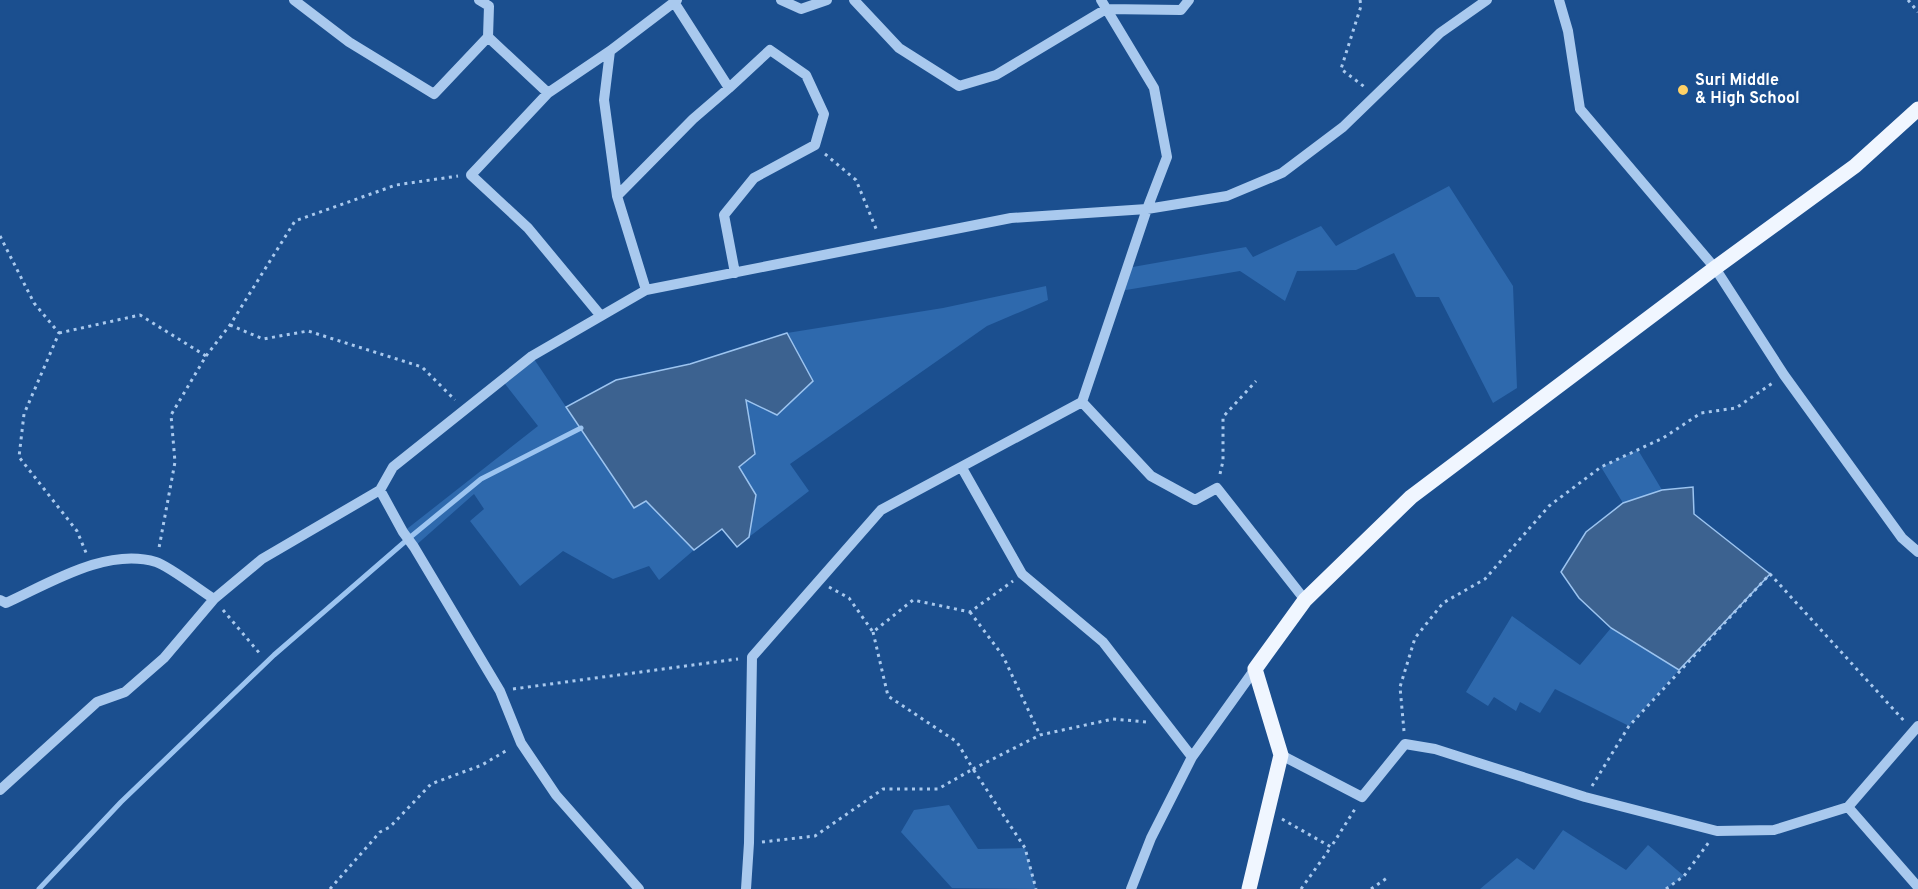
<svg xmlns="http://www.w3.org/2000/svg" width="1918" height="889" font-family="Overpass,sans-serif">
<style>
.green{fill:#2e69ad}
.water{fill:#3c6290;stroke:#9cc4f0;stroke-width:1.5}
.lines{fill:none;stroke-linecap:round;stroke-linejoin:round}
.stream{stroke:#9cc4f0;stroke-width:5}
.path{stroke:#a9c9ee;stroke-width:3;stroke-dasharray:3 4.5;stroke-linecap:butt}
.minor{stroke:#a9c9ee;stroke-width:10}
.major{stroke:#f0f6ff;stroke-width:15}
.poi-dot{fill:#ffd166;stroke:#1b4f8f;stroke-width:2}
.labels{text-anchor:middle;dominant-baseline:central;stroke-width:6;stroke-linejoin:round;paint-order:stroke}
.poi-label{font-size:16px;font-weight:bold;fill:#fff;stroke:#1b4f8f;text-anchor:start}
</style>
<rect width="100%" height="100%" fill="#1b4f8f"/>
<path class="green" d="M1449,186l64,100 4,102 -24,15 -54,-106h-23l-22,-44 -38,17 -59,1 -12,30 -45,-30 -120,20 7,-23 119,-21 7,10 68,-31 15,20z
M1046,286l2,14 -61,26 -197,138 19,27 -60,46 7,-42 -17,-28 16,-13 -9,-55 67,-18 -26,-48 156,-25z
M532,356l101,151 13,-6 48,49 -35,30 -10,-14 -36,13 -50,-28 -43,35 -50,-65 14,-12 -10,-15 -60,53 -11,-15 135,-106 -36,-46z
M1638,450l24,40 -39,13 -22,-36z
M1512,616l68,49 31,-37 68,42 -50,56 -74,-37 -15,24 -20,-11 -4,9 -22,-14 -6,9 -22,-14z
M949,805l29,44 47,-1 11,41 -84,-1 -51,-56 13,-22z
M1563,830l63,40 22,-25 36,31 -18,13h-186l37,-31 17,12z"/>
<path class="water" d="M787,333l26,48 -36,34 -31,-15 9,54 -16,13 17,28 -7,42 -12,10 -15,-18 -28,21 -48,-49 -12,7 -68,-101 50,-27 74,-16z
M1693,487l1,27 76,60 -91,96 -68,-42 -32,-30 -18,-26 25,-40 37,-29 39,-13z"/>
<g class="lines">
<path class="stream" d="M39,889l82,-87 153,-147 134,-116 73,-60 100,-51"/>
<path class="path" d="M1360,0l1,6 -20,63 25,19
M1908,0l10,12
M825,154l31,26 21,51
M0,236l34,67 25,30 -35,81 -5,43 58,74 10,24
M230,325l33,14 45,-8 114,36 33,33
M59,333l81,-18 66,41 -35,59 4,47 -16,86
M206,356l24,-31 65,-104 101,-36 62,-9
M1220,474l3,-13v-44l33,-36
M829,587l20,11 24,34 40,-32 57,12 43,-31
M223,610l38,45
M970,612l33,44 37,79
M873,632l15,64 69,46 16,27 67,-34 73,-16 34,3
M513,689l225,-30
M1404,731l-4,-44 15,-49 28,-35 42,-24 64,-73 52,-39 62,-29 38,-25 35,-5 38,-26
M1592,786l37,-60 141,-152 136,149
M1282,819l49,28 24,-38
M762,842l53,-6 68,-47h55l35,-20 52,79 11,41
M330,889l50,-57 10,-5 41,-43 51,-19 27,-16
M1301,889l30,-42
M1371,889l16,-11
M1666,889l18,-13 25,-34"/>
<path class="minor" d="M294,0l55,42 85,52 54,-57 60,56
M479,0l10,6 -1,31
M781,0l20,9 26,-9
M854,0l45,48 60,38 37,-11 110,-66 75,1 8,-10
M1559,0l9,31 12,78 135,159 69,107 118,163 16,14
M674,2l55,86 41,-38 36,25 18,39 -9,31 -61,33 -30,37 11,58
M610,51l-6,49 13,96 29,94
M617,196l76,-77 36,-31
M601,316l-73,-88 -57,-53 77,-82 62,-42 67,-51
M1082,402l69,74 44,24 22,-12 88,112
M962,468l60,106 81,68 89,115
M380,490l23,42 11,15 86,144 21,52 35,52 83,94
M0,600l6,3c44,-20 101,-56 150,-41 13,4 45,29 58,37
M1281,755l81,42 43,-53 30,5 150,48 132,34 57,-1 74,-23 70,-81
M0,790l97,-88 28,-10 39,-34 50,-59 48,-40 118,-69 13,-23 139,-111 114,-66 365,-72 136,-9 80,-13 55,-23 61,-46 97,-94 47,-33
M1848,807l70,80
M746,889l3,-46 3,-186 129,-147 201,-108 65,-193 20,-52 -13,-69 -53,-88
M1131,889l20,-51 41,-81 63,-88"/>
<path class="major" d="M1249,889l32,-134 -26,-86 50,-69 106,-103 304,-229 140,-102 63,-57"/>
</g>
<circle class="poi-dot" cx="1683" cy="90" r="6"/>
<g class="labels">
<g class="poi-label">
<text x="1695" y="81">Suri Middle<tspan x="1695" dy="18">&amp; High School</tspan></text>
</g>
</g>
</svg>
